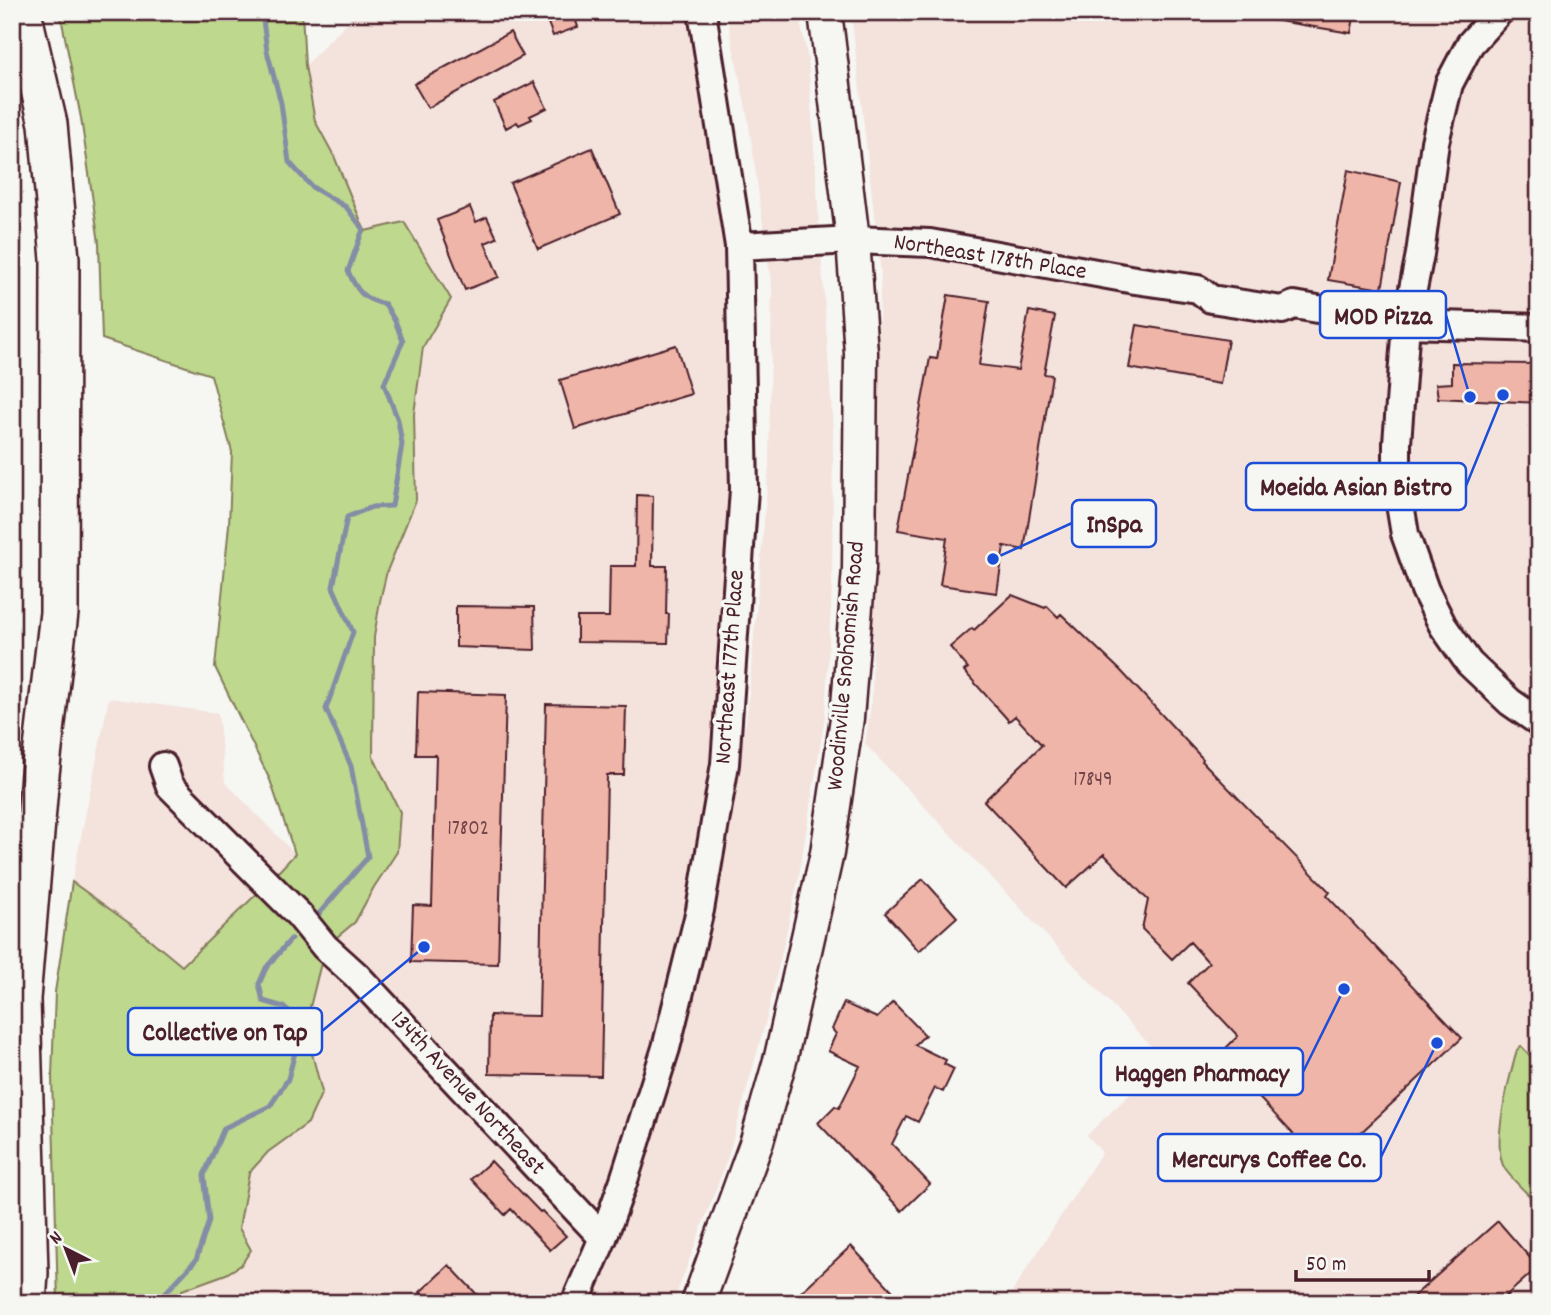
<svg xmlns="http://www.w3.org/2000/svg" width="1551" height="1315" font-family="Dekko,sans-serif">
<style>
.built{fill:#f4e2dc}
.green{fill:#bed88e;stroke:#847c5c;stroke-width:2}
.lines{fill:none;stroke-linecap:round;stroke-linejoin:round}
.stream{stroke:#858ca5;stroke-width:5}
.building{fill:#efb5a8;stroke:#4a1f2b;stroke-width:2}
.minor-casing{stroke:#4a1f2b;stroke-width:32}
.major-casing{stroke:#4a1f2b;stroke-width:37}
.highway-casing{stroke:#4a1f2b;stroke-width:42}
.minor{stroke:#f6f6f2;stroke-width:26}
.major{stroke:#f6f6f2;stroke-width:32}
.highway{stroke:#f6f6f2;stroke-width:37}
.labels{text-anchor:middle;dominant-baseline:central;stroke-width:7;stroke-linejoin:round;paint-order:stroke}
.number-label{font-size:21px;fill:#73444a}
.street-label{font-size:24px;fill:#4a1f2b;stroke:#f6f6f2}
.leader{fill:none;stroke:#1d4ed8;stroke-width:2.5}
.callout-dot{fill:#1d4ed8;stroke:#f6f6f2;stroke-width:2.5}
.callout{fill:#f6f6f2;stroke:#1d4ed8;stroke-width:2.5}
.callout-label{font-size:26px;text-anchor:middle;font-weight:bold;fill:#4a1f2b}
</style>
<rect width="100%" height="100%" fill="#f6f6f2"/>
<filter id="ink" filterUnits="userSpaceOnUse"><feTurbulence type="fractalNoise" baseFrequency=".0143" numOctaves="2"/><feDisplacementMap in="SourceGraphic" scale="14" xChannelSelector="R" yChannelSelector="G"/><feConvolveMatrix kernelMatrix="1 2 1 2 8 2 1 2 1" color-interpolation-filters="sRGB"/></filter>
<g filter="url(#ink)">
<path class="built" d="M357,12h345l37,234 5,243 -44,421 -129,393h-390l1,-13 44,-16 13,-46 10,-55 19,-21 46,-92 -9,-33 20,-80 16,-12 56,-83 3,-40 -27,-56 1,-119 6,-36 7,-30 29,-71 -2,-86 9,-67 28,-48 -86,-68 -31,-75 -19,-35 -10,-55z
M726,12h72l10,47 25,372 -1,155 -7,130 -27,165 -30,132 -40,144 -55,146h-85l16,-32 37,-113 73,-266 33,-176 22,-250 3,-177 -24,-171z
M851,12h688v1291h-534l97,-151 -15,-17 78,-74 -300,-317 7,-46 5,-337 4,-87z
M109,698l109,15 7,69 70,72 -28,30 -85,82 -46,-38 -64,-46z"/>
<path class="green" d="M60,12h242l3,54 10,55 19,35 31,75 39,-9 47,77 -28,48 -9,67 2,86 -29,71 -7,30 -6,36 -1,119 27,56 -3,40 -23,35 -19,35 -30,25 -20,80 17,65 -14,31 -40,29 -19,21 -10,55 12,22 -10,15 -15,9 -44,16 -1,13h-123l-6,-227 3,-84 17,-110 64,46 46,38 85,-82 28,-30 -25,-74 -55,-113 14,-142 3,-73 -21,-77 -109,-36 -3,-96 -18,-125z
M1521,1046l18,19v140c-11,-11 -25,-23 -34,-36 -15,-23 5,-93 12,-119z"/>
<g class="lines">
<path class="stream" d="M262,12l5,39 14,52 8,59 23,25 34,20 17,22 -15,42c9,20 15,29 37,33l10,17 8,20 -19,43 14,36 4,24 -10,62 -20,1 -25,10 -14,70 20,45 -27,77 25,57 17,91 -51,59
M156,1303l40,-43 13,-39 -5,-46 20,-47 46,-22 18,-27 11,-42 -3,-20 -12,-10 -21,-6 -4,-17 7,-16 25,-29"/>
</g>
<path class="building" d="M544,12h29l5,15 -25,9z
M1273,12h82l-4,21 -79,-13z
M510,32l13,24 -95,52 -14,-24z
M534,82l13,26 -17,8 2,3 -13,6 -2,-3 -11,6 -12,-26z
M592,148l28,66 -82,35 -28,-66z
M1348,170l53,12 -19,107 -54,-9z
M470,207l6,15 11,-5 10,21 -12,5 14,34 -34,13 -28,-70z
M948,295l41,6 -10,64 39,5 11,-59 26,5 -11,58 8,1 -28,175 -20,-4 -7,47 -57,-8 7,-47 -49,-8 32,-172 7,1z
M1137,325l91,15 -8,44 -91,-16z
M676,345l15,49 -116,35 -15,-49z
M1452,363l87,1v39l-101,-5 -2,-14 16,-1z
M637,495l16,1 -1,70h15l-1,48h3l-1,29 -91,-1v-25h32l1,-51h26z
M1012,595l33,13 2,-2 11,11 3,-3 60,57 82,88 -1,2 128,131 -3,4 135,142 -138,129 -105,-112 19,-19 -50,-53 21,-20 -19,-21 -18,17 -30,-30 6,-29 -44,-46 -38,34 -82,-87 58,-56 -27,-29 -6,5 -45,-50 4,-3 -18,-21 22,-19 2,2z
M456,606l78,1 1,43 -79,-3z
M418,692l88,3 -8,269 -87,-2 2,-57 19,1 4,-151h-20z
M546,704l80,2 -2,69h-17l-6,301 -112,-2 1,-59 49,1z
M923,879l34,38 -38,34 -34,-38z
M893,1002l32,33 -10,10 31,15 -2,4 10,5 -11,23 -8,-4 -17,34 -12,-6 -14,28 38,40 -28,27 -84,-88 17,-17 4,2 21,-42 -32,-15 8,-17 -4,-5 12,-26 33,15z
M491,1161l49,51 2,-1 24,25 -16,14 -39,-41 -6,6 -34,-36z
M1498,1221l40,46 -40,36h-92z
M851,1246l53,57h-115z
M449,1265l36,38h-55l-10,-11z"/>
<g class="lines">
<g class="minor-casing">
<path id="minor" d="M1499,12l-29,32 -21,40 -14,58 -15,112 -14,70 -9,119v43l8,48 20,56 18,36 26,37 41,39 29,20
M739,246l114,-6 77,3 205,37 63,9 13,10 71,11 12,-5 112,19 133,4
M163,766l7,20 129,129 26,32 31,28 247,263
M575,1303l28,-65 21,-58 42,-132 34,-138 25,-146 19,-275 -5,-243 -37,-234"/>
</g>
<g class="major-casing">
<path id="major" d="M698,1303l59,-162 24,-84 46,-204 20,-135 12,-149 2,-216 -8,-113 -28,-228"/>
</g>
<g class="highway-casing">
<path id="highway" d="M22,12l26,112 12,135 -1,354 -19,161 -19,225 8,274 -2,30"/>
</g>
<use href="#minor" class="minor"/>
<use href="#major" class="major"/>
<use href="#highway" class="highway"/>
</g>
</g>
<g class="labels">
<g class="number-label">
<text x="1093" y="781">17849</text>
<text x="468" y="830">17802</text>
</g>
<g class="street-label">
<text transform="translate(990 258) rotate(9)">Northeast 178th Place</text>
<text transform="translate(847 666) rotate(-85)">Woodinville Snohomish Road</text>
<text transform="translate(731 667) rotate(-86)">Northeast 177th Place</text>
<text transform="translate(467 1094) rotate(47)">134th Avenue Northeast</text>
</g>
</g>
<path class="leader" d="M1470 397L1446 315M1503 395L1466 486M993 559L1072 523M424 947L322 1031M1344 989L1303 1072M1437 1043L1381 1157"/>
<g class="callout-dot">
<circle cx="1470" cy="397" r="7"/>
<circle cx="1503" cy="395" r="7"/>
<circle cx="993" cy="559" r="7"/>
<circle cx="424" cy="947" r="7"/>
<circle cx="1344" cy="989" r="7"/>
<circle cx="1437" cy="1043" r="7"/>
</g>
<g class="callout">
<rect x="1320" y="291" width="126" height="47" rx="7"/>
<rect x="1246" y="463" width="220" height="47" rx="7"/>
<rect x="1072" y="500" width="84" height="47" rx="7"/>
<rect x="128" y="1008" width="194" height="47" rx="7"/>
<rect x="1101" y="1048" width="202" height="47" rx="7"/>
<rect x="1158" y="1134" width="223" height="47" rx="7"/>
</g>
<g class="callout-label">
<text x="1383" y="324">MOD Pizza</text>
<text x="1356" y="495">Moeida Asian Bistro</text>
<text x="1114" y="532">InSpa</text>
<text x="225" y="1040">Collective on Tap</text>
<text x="1202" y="1081">Haggen Pharmacy</text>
<text x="1269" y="1167">Mercurys Coffee Co.</text>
</g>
<rect width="1551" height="1315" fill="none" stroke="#f6f6f2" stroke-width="42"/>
<rect x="21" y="21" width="1509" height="1273" fill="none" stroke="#4a1f2b" stroke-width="2.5" filter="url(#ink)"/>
<g transform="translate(66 1249) rotate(318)" stroke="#f6f6f2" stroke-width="5" paint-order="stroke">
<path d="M0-5L12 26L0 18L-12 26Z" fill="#4a1f2b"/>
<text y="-10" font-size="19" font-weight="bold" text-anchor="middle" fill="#4a1f2b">N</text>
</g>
<path d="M1296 1270v10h133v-10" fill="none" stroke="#4a1f2b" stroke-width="3.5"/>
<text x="1306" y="1270" font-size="21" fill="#4a1f2b" stroke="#f6f6f2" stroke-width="5" paint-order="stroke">50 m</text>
</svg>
